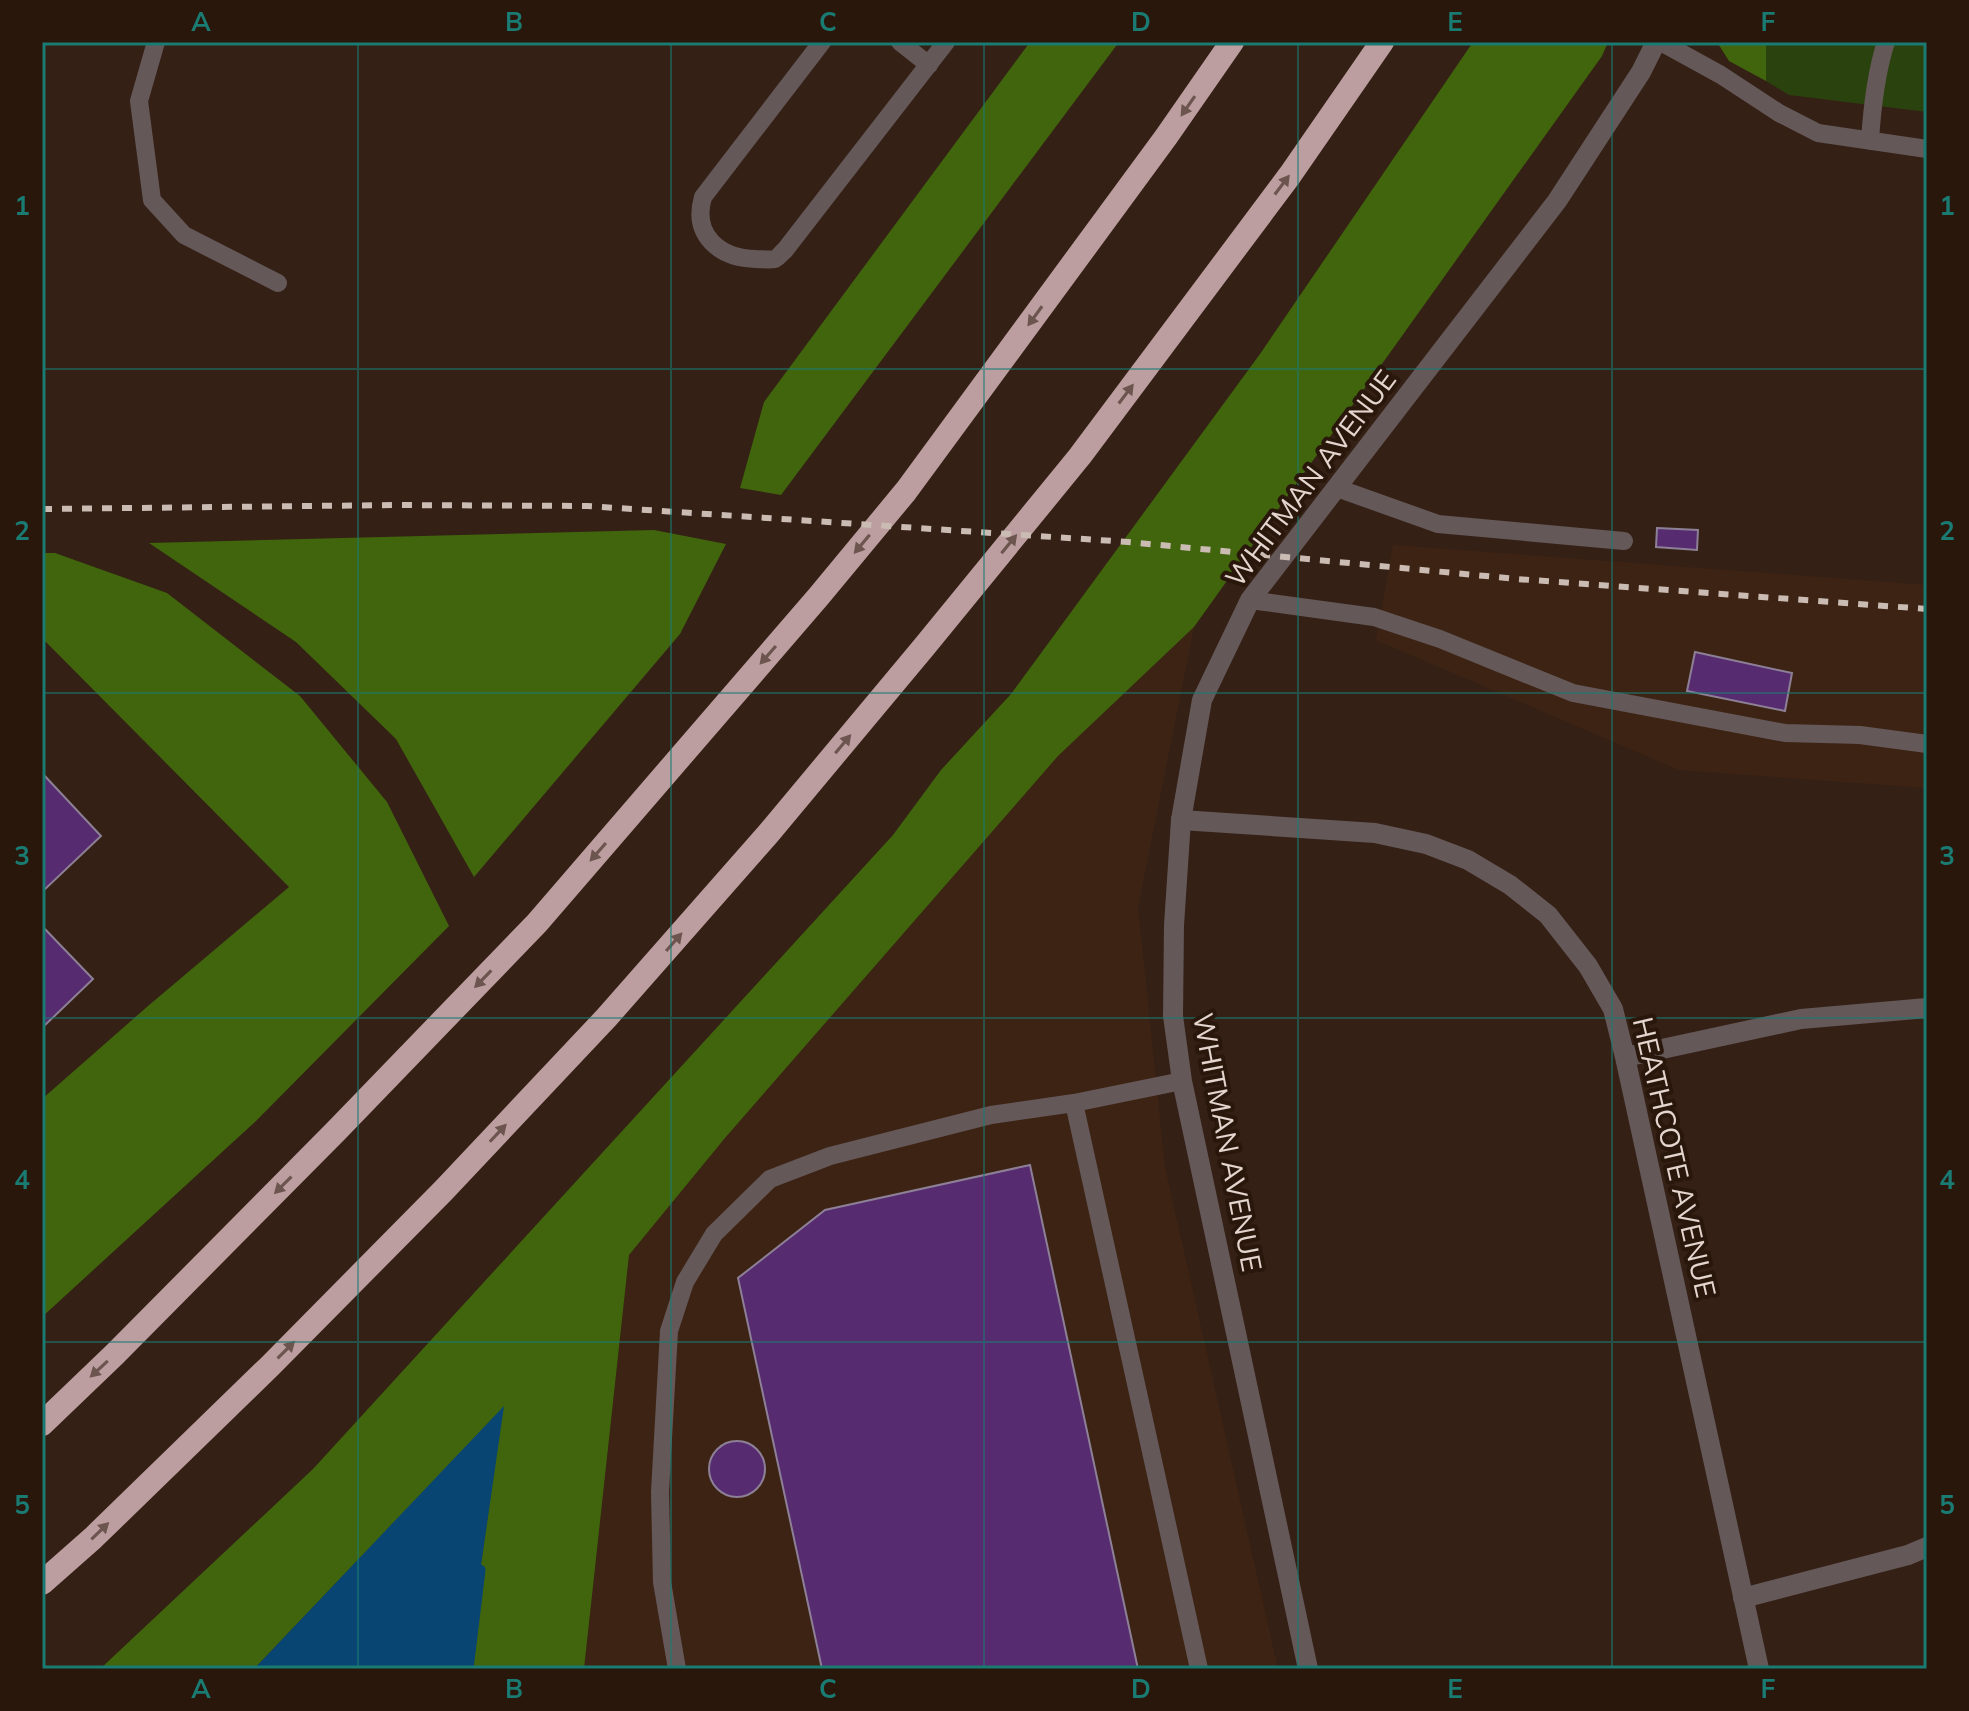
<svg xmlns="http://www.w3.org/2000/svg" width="1969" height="1711" font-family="Mulish,sans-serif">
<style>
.built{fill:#3d2314}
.green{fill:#2a420d}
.forest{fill:#40650d}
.water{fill:#094572}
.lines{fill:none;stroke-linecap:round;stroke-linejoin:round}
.stream{stroke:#094572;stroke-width:11}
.building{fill:#572b6f;stroke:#8d8096;stroke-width:2}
.service{stroke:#655859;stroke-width:18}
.minor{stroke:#655859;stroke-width:20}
.tertiary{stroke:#655859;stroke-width:20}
.motorway{stroke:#bd9ea0;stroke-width:24}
.rail{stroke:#cabbb3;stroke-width:6;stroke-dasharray:10 10;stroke-linecap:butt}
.oneway{fill:#6c544f}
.grid{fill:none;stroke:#1a7b73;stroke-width:2;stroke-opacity:0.55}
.labels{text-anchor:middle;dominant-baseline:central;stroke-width:8;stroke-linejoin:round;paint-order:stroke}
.street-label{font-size:28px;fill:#e4d6cf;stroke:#29170c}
.neatline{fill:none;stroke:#1a7b73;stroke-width:3}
.grid-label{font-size:26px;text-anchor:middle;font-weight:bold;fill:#1a7b73}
</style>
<rect width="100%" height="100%" fill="#342015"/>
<path class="built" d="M1393,545l534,40v203l-248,-18 -303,-130z
M1194,627l-56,280 27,260 113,502h-694l45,-414 96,-117 333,-382z"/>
<path class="green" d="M1766,42h161v70l-138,-17 -23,-14z"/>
<path class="forest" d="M1030,42h89l-338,453 -41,-7 24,-86z
M1473,42h135l-6,14 -408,571 -136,129 -333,382 -96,117 -45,414h-118l37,-261 -249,261h-154l213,-200 580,-634 48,-65 70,-76 249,-340z
M1717,42h49v39l-37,-20z
M654,530l72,14 -46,90 -206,243 -78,-138 -100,-97 -147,-99z
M42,553h13l112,40 133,103 87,106 62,124 -193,195 -214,196v-218l106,-93 141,-119 -247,-249z"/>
<path class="water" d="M504,1406l-38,263h-212z"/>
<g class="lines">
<path class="stream" d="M468,1669l12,-99"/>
</g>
<path class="building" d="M1657,528l41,2 -1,20 -41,-3z
M1695,652l97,21 -7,38 -98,-20z
M42,773l59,63 -59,56z
M42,926l51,53 -51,49z
M1030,1165l108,504h-316l-84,-391 87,-68z
M709 1469a28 28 0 1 1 56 0a28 28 0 1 1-56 0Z"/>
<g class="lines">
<path class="service" d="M156,42l-17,59 13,99 32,35 94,48
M822,42l-119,155c-11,38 16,61 53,62 5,0 14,1 19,0 4,-2 6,-6 10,-9l161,-208
M900,42l29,23
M1661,42l60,33 58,38 39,20 109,16
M1870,141c2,-33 6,-68 16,-99
M1337,488l101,36 186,17
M1250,600l124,17 66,22 133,54 212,40 75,2 67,9
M1182,1081l-108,22 125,566
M677,1669l-15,-87 -2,-90 9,-161 16,-49 29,-48 56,-55 60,-23 161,-41 83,-12"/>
<path class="minor" d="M1181,820l194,13 51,11 42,16 42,25 38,30 40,51 25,43 12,48 134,612
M1625,1057l176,-38 126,-11
M1743,1598l165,-43 19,-8"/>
<path class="tertiary" d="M1308,1669l-126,-588 -9,-65 1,-91 7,-105 21,-120 48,-100 307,-399 84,-129 15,-30"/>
<path class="motorway" d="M42,1424l73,-70 222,-224 200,-207 282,-327 87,-105 260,-354 66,-95
M42,1583l51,-45 177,-172 174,-176 163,-173 161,-183 156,-187 156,-191 210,-281 92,-133"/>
<path class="rail" d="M42,509l356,-4 189,1 541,36 389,37 410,30"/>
</g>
<defs><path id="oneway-solid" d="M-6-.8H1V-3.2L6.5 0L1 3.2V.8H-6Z" transform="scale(2)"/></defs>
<g class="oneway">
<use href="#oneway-solid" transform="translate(1188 106) rotate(125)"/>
<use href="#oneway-solid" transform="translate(1282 185) rotate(-53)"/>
<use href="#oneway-solid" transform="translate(1035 316) rotate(126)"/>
<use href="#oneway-solid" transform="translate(1126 394) rotate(-53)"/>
<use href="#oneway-solid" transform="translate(862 544) rotate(130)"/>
<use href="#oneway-solid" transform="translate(1009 544) rotate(-51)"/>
<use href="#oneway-solid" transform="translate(768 655) rotate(131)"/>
<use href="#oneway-solid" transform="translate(843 744) rotate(-50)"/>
<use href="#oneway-solid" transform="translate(598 852) rotate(131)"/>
<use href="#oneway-solid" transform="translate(674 942) rotate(-49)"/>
<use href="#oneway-solid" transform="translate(483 979) rotate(134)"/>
<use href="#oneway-solid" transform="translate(498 1133) rotate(-47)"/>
<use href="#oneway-solid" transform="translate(283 1185) rotate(135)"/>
<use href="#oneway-solid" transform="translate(286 1350) rotate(-45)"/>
<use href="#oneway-solid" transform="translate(99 1369) rotate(137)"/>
<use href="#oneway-solid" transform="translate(100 1531) rotate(-44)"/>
</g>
<path class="grid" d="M358,42v1627M671,42v1627M984,42v1627M1298,42v1627M1612,42v1627M42,369h1885M42,693h1885M42,1018h1885M42,1342h1885"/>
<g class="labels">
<g class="street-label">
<text transform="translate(1310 478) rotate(-53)">WHITMAN AVENUE</text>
<text transform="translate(1228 1142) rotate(79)">WHITMAN AVENUE</text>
<text transform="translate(1675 1157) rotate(77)">HEATHCOTE AVENUE</text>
</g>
</g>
<rect width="1969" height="1711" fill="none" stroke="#29170c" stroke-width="88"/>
<rect x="44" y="44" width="1881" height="1623" class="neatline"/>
<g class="grid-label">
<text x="201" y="31">A</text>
<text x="514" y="31">B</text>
<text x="828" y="31">C</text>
<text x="1141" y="31">D</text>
<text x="1455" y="31">E</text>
<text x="1768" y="31">F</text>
<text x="22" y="215">1</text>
<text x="1947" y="215">1</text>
<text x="22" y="540">2</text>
<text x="1947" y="540">2</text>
<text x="22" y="865">3</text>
<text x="1947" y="865">3</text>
<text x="22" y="1189">4</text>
<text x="1947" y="1189">4</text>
<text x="22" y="1514">5</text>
<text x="1947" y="1514">5</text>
<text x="201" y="1698">A</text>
<text x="514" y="1698">B</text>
<text x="828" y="1698">C</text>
<text x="1141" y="1698">D</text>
<text x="1455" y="1698">E</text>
<text x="1768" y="1698">F</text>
</g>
</svg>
